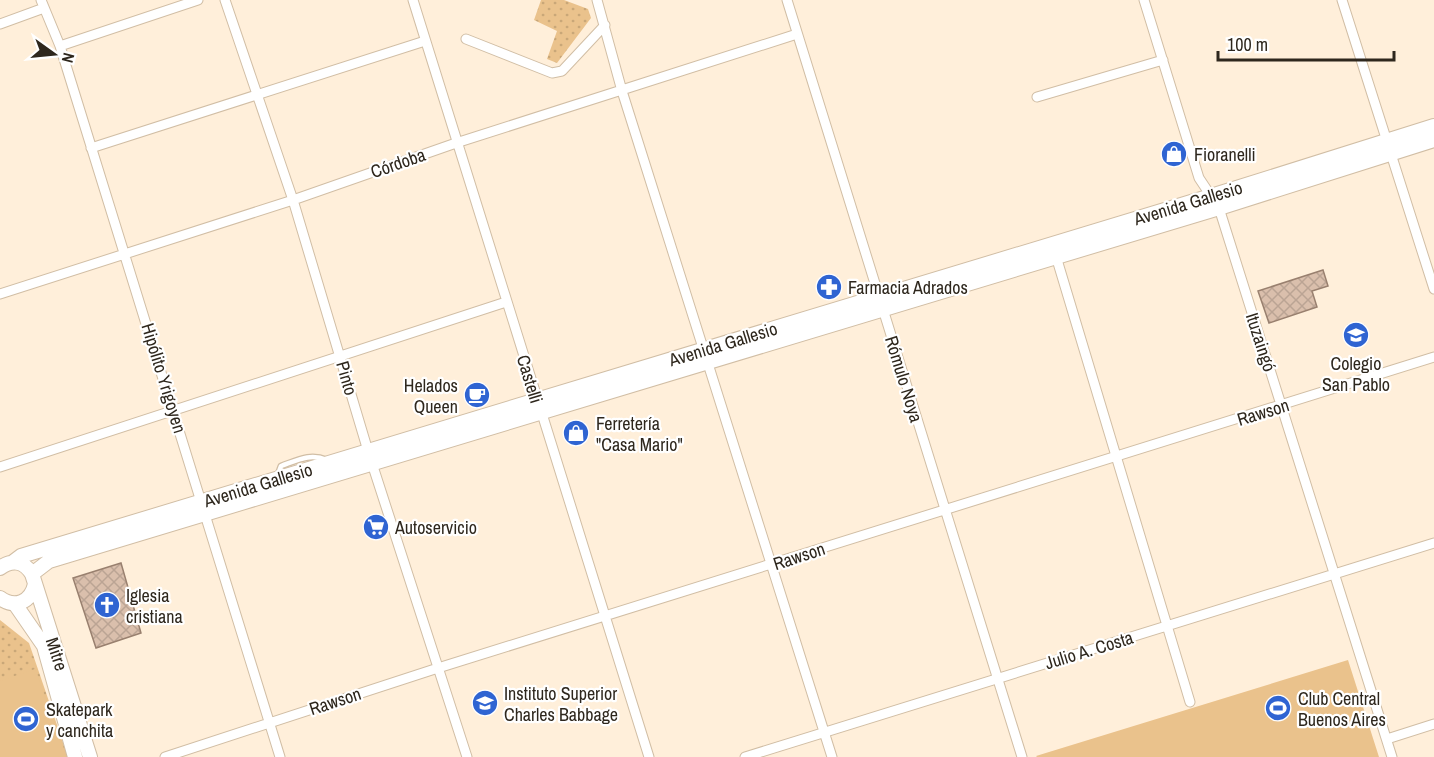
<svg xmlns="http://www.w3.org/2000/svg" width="1434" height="757" font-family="'Archivo Narrow',sans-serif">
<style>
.park{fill:url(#park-dots)}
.pitch{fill:#eac28c}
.building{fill:url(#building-cross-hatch);stroke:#99806f;stroke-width:1.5}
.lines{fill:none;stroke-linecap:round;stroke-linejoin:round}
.lane-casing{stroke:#d1bea5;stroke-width:7}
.street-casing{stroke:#d1bea5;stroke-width:11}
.secondary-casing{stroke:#d1bea5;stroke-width:16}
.lane{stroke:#fff;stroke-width:4.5}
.street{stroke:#fff;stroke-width:9}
.secondary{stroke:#fff;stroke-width:14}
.labels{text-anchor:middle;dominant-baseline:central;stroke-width:4.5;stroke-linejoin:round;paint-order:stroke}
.poi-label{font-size:18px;fill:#2e271d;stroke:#fff;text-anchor:start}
.street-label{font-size:18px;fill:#2e271d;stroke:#fff}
</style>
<defs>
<pattern id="park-dots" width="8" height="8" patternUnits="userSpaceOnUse" patternTransform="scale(1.5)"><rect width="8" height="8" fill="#eac28c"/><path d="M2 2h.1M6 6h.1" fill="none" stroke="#c9a778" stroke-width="1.8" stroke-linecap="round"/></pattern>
<pattern id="building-cross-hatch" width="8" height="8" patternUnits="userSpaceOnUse" patternTransform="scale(1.5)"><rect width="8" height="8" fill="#dabfac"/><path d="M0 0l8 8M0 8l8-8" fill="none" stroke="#bba494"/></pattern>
</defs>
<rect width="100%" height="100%" fill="#ffefda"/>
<path class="park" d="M541,0h23l24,9 3,9 -34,45 -10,-4 10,-28 -23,-11z
M0,620l29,23 39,114h-68z"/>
<path class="pitch" d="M1348,660l31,97h-342l-1,-1z
M35,669l32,88h-67v-76z"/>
<path class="building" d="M1323,270l5,16 -16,5 5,16 -48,16 -11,-32z
M121,563l20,70 -45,15 -23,-70z"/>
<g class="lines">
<g class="lane-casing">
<path id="lane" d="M277,477l4,-11c17,-6 29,-13 46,-6"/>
</g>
<g class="street-casing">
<path id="street" d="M41,0l19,46 220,711
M225,0l68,200 75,251 99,306
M413,0l236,757
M597,0l25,91 210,666
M787,0l235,757
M1144,0l55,178 20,30 173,549
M1342,0l92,289
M0,24l44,-16
M466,39l86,34 10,-2 43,-46
M60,46l138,-46
M1037,97l126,-37
M91,148l334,-107
M1055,253l135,449
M0,294l293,-94 163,-57 341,-109
M0,467l506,-165
M1387,739l47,-15
M165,757l273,-89 996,-311
M745,757l689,-214"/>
</g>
<g class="secondary-casing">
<path id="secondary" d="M13,562l8,-6 1190,-360 223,-70
M0,568c12,-9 24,-7 32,6l58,183
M32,574l17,-13 1170,-353 215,-68
M0,598c15,11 31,4 35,-14
M15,604l29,42 31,111"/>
</g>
<use href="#lane" class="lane"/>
<use href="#street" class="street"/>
<use href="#secondary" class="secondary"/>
</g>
<defs>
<g id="shop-disc" transform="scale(1.35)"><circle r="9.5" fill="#2f64d2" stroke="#fff"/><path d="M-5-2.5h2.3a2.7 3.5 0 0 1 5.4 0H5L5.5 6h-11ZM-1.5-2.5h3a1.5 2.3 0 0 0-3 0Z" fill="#fff"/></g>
<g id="pharmacy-disc" transform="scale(1.35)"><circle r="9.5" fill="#2f64d2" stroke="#fff"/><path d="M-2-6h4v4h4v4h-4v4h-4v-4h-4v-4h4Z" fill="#fff"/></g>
<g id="school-disc" transform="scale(1.35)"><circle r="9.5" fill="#2f64d2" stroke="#fff"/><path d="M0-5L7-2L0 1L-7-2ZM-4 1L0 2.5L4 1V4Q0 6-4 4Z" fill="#fff"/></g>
<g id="cafe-disc" transform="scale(1.35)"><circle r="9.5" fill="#2f64d2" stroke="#fff"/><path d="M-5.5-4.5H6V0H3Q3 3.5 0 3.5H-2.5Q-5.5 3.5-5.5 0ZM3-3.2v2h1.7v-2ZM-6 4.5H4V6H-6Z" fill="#fff"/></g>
<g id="supermarket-disc" transform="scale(1.35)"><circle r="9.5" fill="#2f64d2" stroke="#fff"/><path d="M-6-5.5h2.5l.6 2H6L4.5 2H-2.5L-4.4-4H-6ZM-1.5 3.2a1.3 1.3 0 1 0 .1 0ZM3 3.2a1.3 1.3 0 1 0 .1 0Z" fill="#fff"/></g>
<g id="church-disc" transform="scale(1.35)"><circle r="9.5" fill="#2f64d2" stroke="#fff"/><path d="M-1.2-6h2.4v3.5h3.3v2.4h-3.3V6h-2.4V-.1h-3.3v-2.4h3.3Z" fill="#fff"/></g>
<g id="university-disc" transform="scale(1.35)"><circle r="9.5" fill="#2f64d2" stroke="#fff"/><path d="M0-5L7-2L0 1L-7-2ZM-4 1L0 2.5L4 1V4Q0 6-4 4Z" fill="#fff"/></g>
<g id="stadium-disc" transform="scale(1.35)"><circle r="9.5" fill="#2f64d2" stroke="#fff"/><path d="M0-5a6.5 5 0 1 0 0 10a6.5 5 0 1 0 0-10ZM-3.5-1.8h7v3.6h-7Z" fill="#fff"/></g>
</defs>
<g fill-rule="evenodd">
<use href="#shop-disc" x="1174" y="154"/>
<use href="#pharmacy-disc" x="829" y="287"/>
<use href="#school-disc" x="1356" y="335"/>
<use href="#cafe-disc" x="477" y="395"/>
<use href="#shop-disc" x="576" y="433"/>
<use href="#supermarket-disc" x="376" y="527"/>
<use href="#church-disc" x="107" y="605"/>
<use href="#university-disc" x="485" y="703"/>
<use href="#stadium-disc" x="1278" y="708"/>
<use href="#stadium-disc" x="26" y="719"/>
</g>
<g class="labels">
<g class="poi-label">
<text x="1194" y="154">Fioranelli</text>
<text x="848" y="287">Farmacia Adrados</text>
<text x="1356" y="363" text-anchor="middle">Colegio<tspan x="1356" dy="21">San Pablo</tspan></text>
<text x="458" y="385" text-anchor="end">Helados<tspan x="458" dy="21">Queen</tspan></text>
<text x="596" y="423">Ferretería<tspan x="596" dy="21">"Casa Mario"</tspan></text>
<text x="395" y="527">Autoservicio</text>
<text x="126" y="595">Iglesia<tspan x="126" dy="21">cristiana</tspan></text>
<text x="504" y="693">Instituto Superior<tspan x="504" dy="21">Charles Babbage</tspan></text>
<text x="1298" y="698">Club Central<tspan x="1298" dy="21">Buenos Aires</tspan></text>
<text x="46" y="709">Skatepark<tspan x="46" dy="21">y canchita</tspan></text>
</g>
<g class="street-label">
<text transform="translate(398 163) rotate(-19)">Córdoba</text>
<text transform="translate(1188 203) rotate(-17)">Avenida Gallesio</text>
<text transform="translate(1261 342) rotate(72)">Ituzaingó</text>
<text transform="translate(723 344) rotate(-17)">Avenida Gallesio</text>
<text transform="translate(164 378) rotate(73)">Hipólito Yrigoyen</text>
<text transform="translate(347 378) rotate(74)">Pinto</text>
<text transform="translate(530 379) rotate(73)">Castelli</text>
<text transform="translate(904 379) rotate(73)">Rómulo Noya</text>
<text transform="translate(1263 412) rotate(-17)">Rawson</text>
<text transform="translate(258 485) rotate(-17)">Avenida Gallesio</text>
<text transform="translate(799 556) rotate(-18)">Rawson</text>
<text transform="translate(1089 650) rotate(-17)">Julio A. Costa</text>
<text transform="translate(57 654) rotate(72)">Mitre</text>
<text transform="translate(335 701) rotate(-18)">Rawson</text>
</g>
</g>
<g transform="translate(54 54) rotate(105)" stroke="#ffffff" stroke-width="4.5" paint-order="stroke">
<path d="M0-4.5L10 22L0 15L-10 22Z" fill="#2e271d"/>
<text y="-9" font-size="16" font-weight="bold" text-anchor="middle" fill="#2e271d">N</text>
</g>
<path d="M1218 51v9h176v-9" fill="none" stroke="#2e271d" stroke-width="3"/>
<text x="1227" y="51" font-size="18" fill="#2e271d" stroke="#ffffff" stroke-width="4.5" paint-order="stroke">100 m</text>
</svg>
